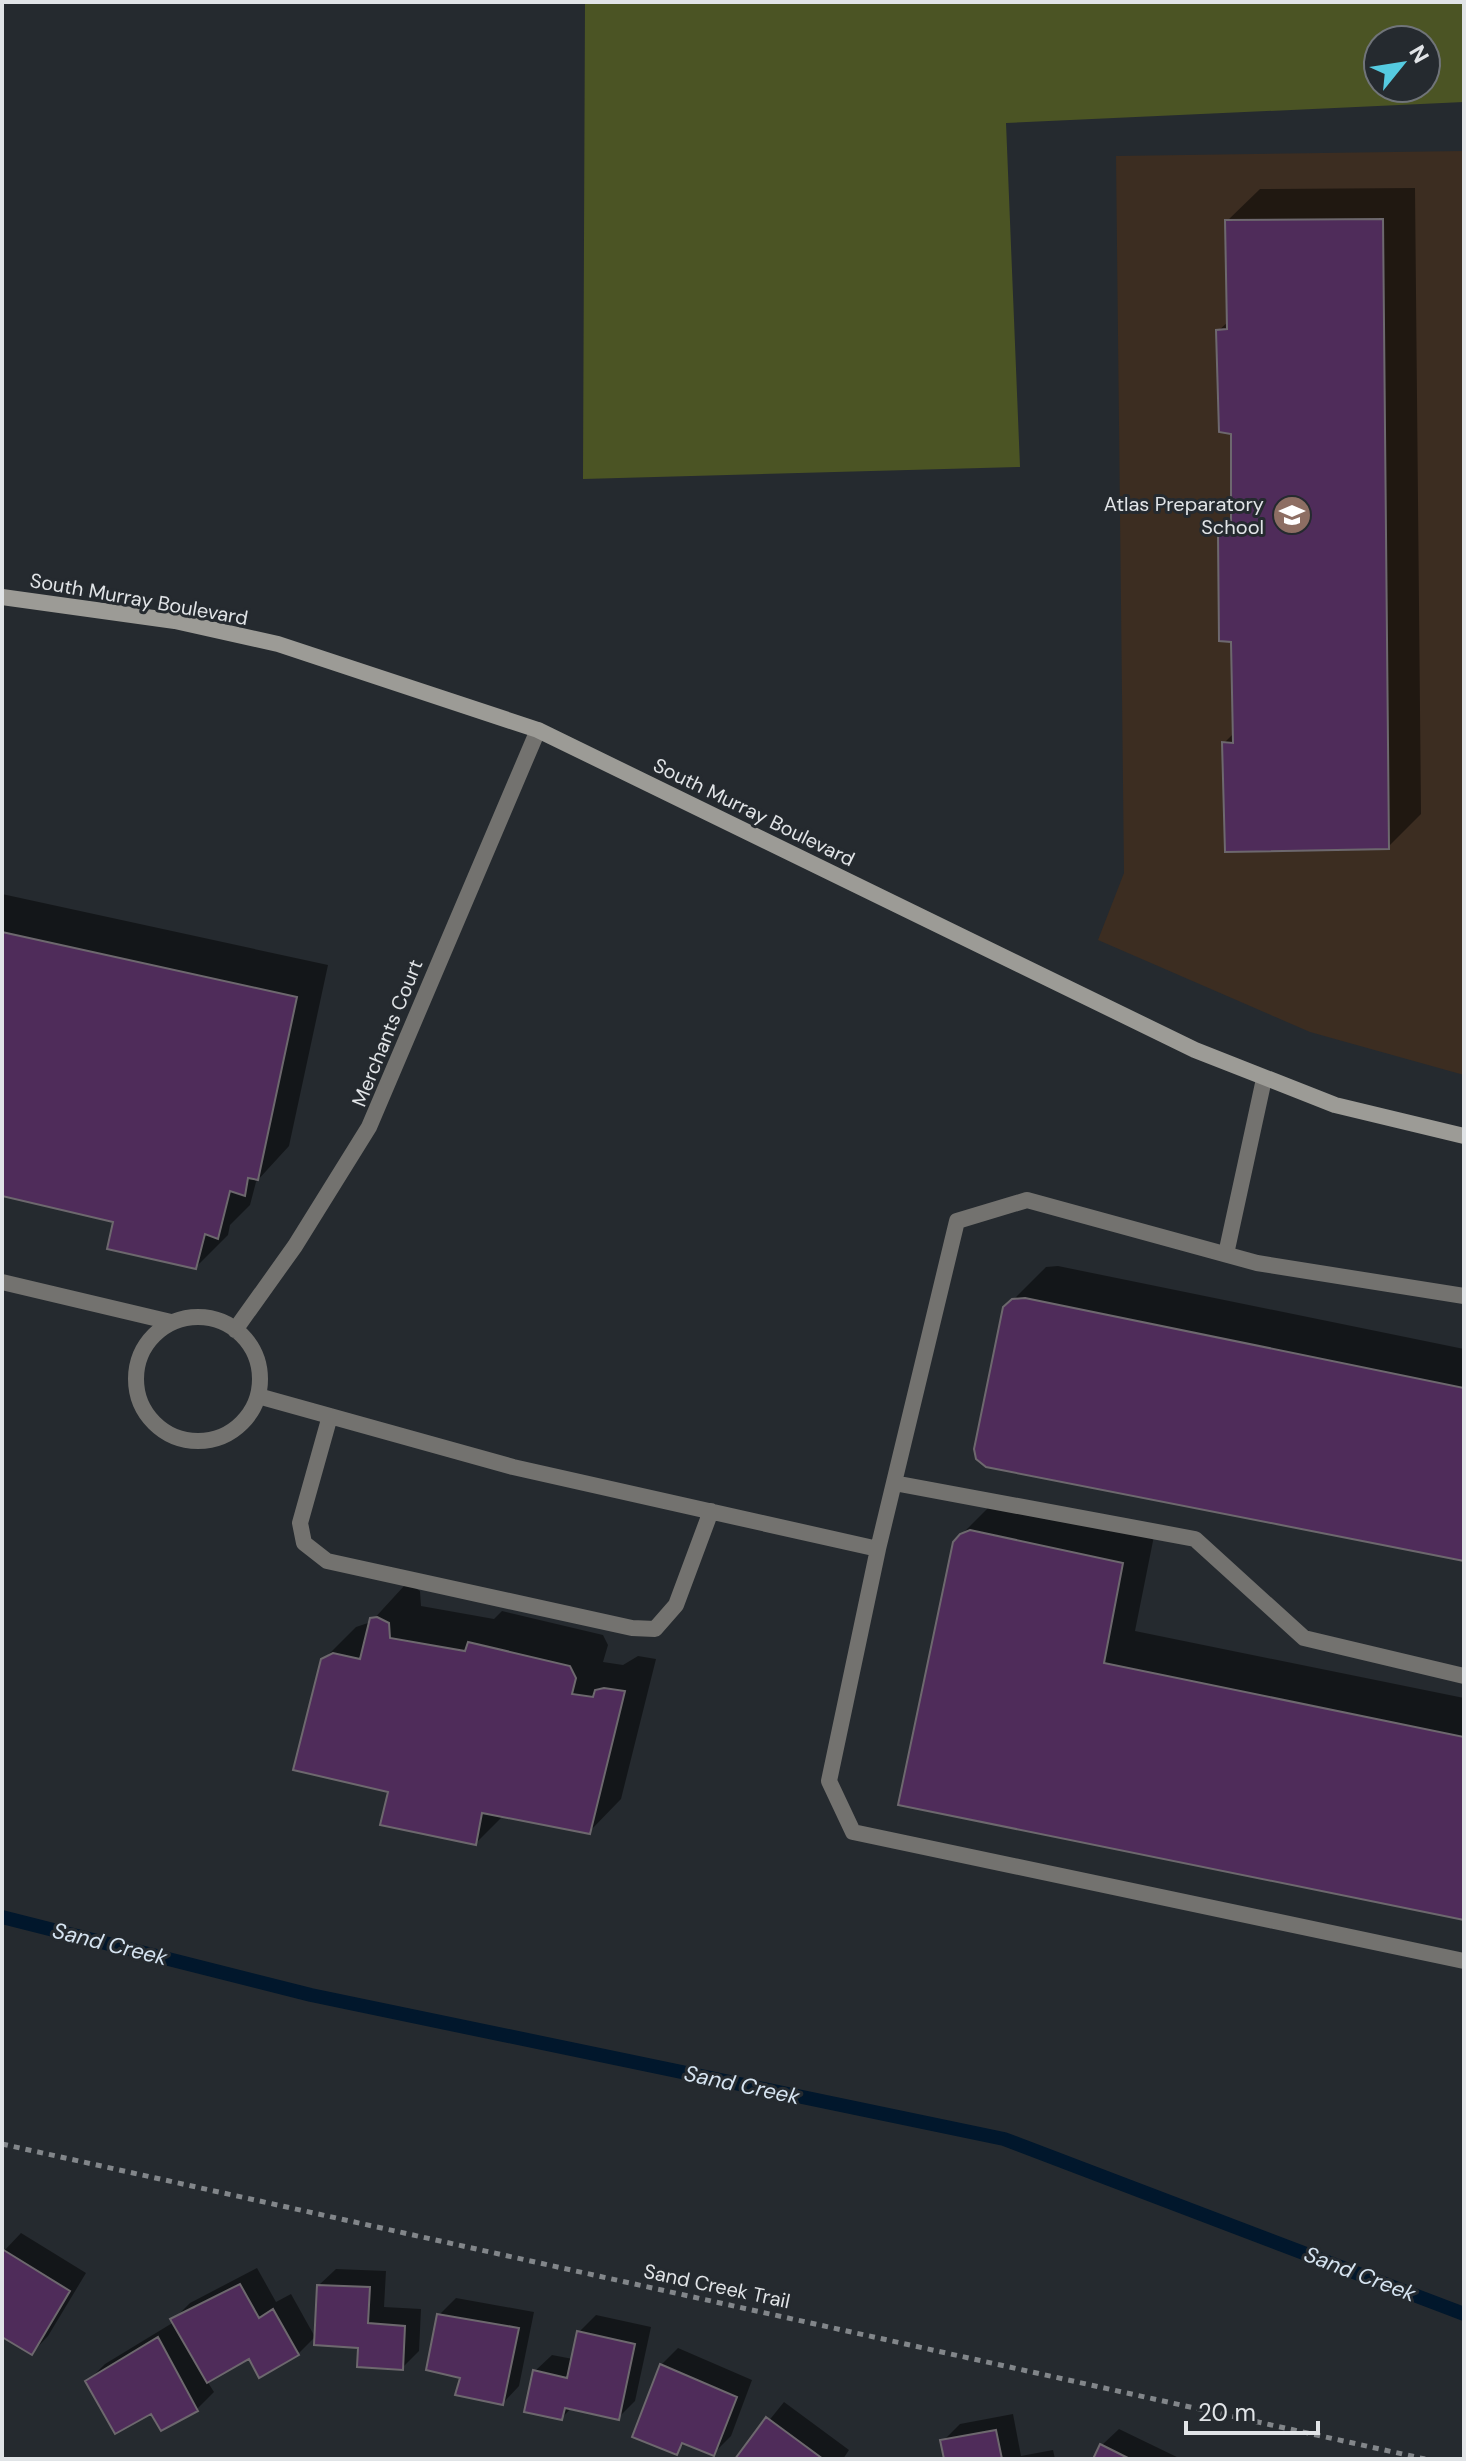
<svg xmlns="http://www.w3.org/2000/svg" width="1466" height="2461" font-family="'DM Sans',sans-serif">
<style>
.education{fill:#3c2d21}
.green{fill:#4b5424;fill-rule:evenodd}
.shadow{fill:#0007}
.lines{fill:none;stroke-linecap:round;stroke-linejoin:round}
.stream{stroke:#01172c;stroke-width:14}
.building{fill:#4f2c5a;stroke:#6d686e;stroke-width:2}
.path{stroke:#82868a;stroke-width:5;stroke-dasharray:6 6;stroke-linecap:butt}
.lane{stroke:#73726f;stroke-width:16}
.secondary{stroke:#9c9b96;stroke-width:16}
.labels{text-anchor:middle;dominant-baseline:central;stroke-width:6;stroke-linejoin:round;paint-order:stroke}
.poi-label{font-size:20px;fill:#e1e4e7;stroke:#252a2f;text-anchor:end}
.street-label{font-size:20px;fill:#e1e4e7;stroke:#252a2f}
.water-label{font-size:22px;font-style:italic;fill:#d6e4f1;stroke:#252a2f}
</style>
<rect width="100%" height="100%" fill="#252a2f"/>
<path class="education" d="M1464,151v924l-154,-43 -212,-92 26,-67 -8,-717z"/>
<path class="green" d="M585,2h879v100l-458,21 14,344 -437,12zM1378,40h48v48h-48z"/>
<path class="shadow" d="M1415,188l6,626 -33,33 -164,-104 11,-11 -2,-92 -13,-104 13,-12v-92l-15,-101 11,-10 -2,-100 33,-32z
M2,894l326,71 -39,181 -33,36 -6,23 -20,20 -2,10 -32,32 -81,-47 -113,-26z
M1058,1266l406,83v210l-459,-251 41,-41z
M994,1502l161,29 -20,100 329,67v220l-564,-115 61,-268z
M411,1585l9,6 1,15 73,13 8,-8 101,24 5,10 -5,17 20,3 15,-9 18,3 -35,140 -32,33 -85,-17 -28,28 -86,-52 -67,-131 33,-33 15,-5 33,-36z
M21,2233l65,40 -38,63 -16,17 -30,-18v-82z
M257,2268l19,34 15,-8 24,43 -17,17 -48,3 -43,24 7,11 -17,17 -45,2 -64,-30 17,-17 69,-42 -1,-2 17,-17z
M336,2269l50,2 -2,36 37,2 -2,42 -17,17 -42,-22 -41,-61z
M456,2298l78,14 -15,74 -16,17 -64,-88z
M596,2315l55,12 -16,74 -17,17 -46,-11 -10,11 -27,-47 17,-16 21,4 6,-27z
M678,2348l74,32 -21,56 -17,17 -28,-11 -10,10 -15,-87z
M784,2402l65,48 -6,9h-105z
M1013,2414l8,42 32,-6 2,9h-109l-3,-18 17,-17z
M1119,2429l62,30h-85l6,-14z"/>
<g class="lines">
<path class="stream" d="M2,1917l309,78 693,144 460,175"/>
</g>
<path class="building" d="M1383,219l6,630 -164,3 -3,-110 11,1 -2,-101 -12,-1 -1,-106h13v-101l-12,-2 -3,-102 11,-1 -2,-109z
M2,932l295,65 -39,183 -10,-2 -3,18 -15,-5 -12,48 -13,-5 -9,35 -89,-20 6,-27 -111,-26z
M1025,1298l439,90v173l-478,-94 -10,-8 -2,-10 29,-142 9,-8z
M970,1530l153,33 -19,100 360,74v183l-566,-115 55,-263 7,-8z
M377,1617l12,6 1,15 75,13 3,-9 102,24 6,12 -4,16 21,3 2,-7 9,-2 21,3 -35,143 -108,-21 -6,32 -96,-20 8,-33 -95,-22 28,-111 12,-6 27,6 10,-41z
M2,2249l68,42 -38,64 -30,-18z
M240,2284l19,34 14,-9 26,46 -40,23 -10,-19 -42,24 -37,-64z
M317,2285l53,2 -2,36 37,3 -2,44 -46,-3 1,-19 -44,-3z
M437,2314l82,14 -16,77 -48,-10 5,-17 -34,-8z
M577,2331l58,13 -16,76 -54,-12 -3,12 -38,-8 9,-42 34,8z
M158,2337l40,74 -37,20 -10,-17 -36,20 -30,-53z
M660,2364l77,33 -23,59 -32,-13 -5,12 -45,-18z
M766,2417l57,42h-88z
M996,2430l6,29h-58l-4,-19z
M1100,2444l30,15h-37z"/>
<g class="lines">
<path class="path" d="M2,2144l1423,315"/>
<path class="lane" d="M1226,1254l38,-175
M2,1282l169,40
M1464,1296l-207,-33 -230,-63 -70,21 -79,328 -49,232 24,51 611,129
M136 1379a62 62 0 1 1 124 0a62 62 0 1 1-124 0Z
M235,1330l60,-84 74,-119 169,-397
M258,1396l255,71 365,82
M330,1416l-30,107 4,20 23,18 305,67 23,1 21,-24 35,-94
M894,1483l301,56 109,99 160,38"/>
<path class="secondary" d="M2,597l173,24 103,23 260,86 657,320 140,55 129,31"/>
</g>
<defs>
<g id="school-disc" transform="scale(2)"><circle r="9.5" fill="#8d6e63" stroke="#252a2f"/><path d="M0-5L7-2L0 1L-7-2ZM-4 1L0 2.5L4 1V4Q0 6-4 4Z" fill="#fff"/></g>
</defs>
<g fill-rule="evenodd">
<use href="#school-disc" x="1292" y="515"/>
</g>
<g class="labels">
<g class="poi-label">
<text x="1264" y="504">Atlas Preparatory<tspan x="1264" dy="23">School</tspan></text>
</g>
<g class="street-label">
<text transform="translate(139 599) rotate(10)">South Murray Boulevard</text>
<text transform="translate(754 812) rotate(26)">South Murray Boulevard</text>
<text transform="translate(387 1033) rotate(-68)">Merchants Court</text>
<text transform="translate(717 2286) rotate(12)">Sand Creek Trail</text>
</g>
<g class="water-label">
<text transform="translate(110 1944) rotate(14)">Sand Creek</text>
<text transform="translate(742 2085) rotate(12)">Sand Creek</text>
<text transform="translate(1360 2274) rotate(21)">Sand Creek</text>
</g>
</g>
<rect width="1466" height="2461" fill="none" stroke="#e1e4e7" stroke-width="8"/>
<g transform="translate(1402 64) rotate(60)"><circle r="38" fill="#252a2f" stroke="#707479" stroke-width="2"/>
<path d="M0-6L14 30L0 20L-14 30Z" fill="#55cae0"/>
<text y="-12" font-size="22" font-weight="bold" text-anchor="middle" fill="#e1e4e7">N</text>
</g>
<path d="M1186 2421v12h132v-12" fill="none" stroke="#e1e4e7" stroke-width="4"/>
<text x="1198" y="2421" font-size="24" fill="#e1e4e7" stroke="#252a2f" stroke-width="6" paint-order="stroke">20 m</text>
</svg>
